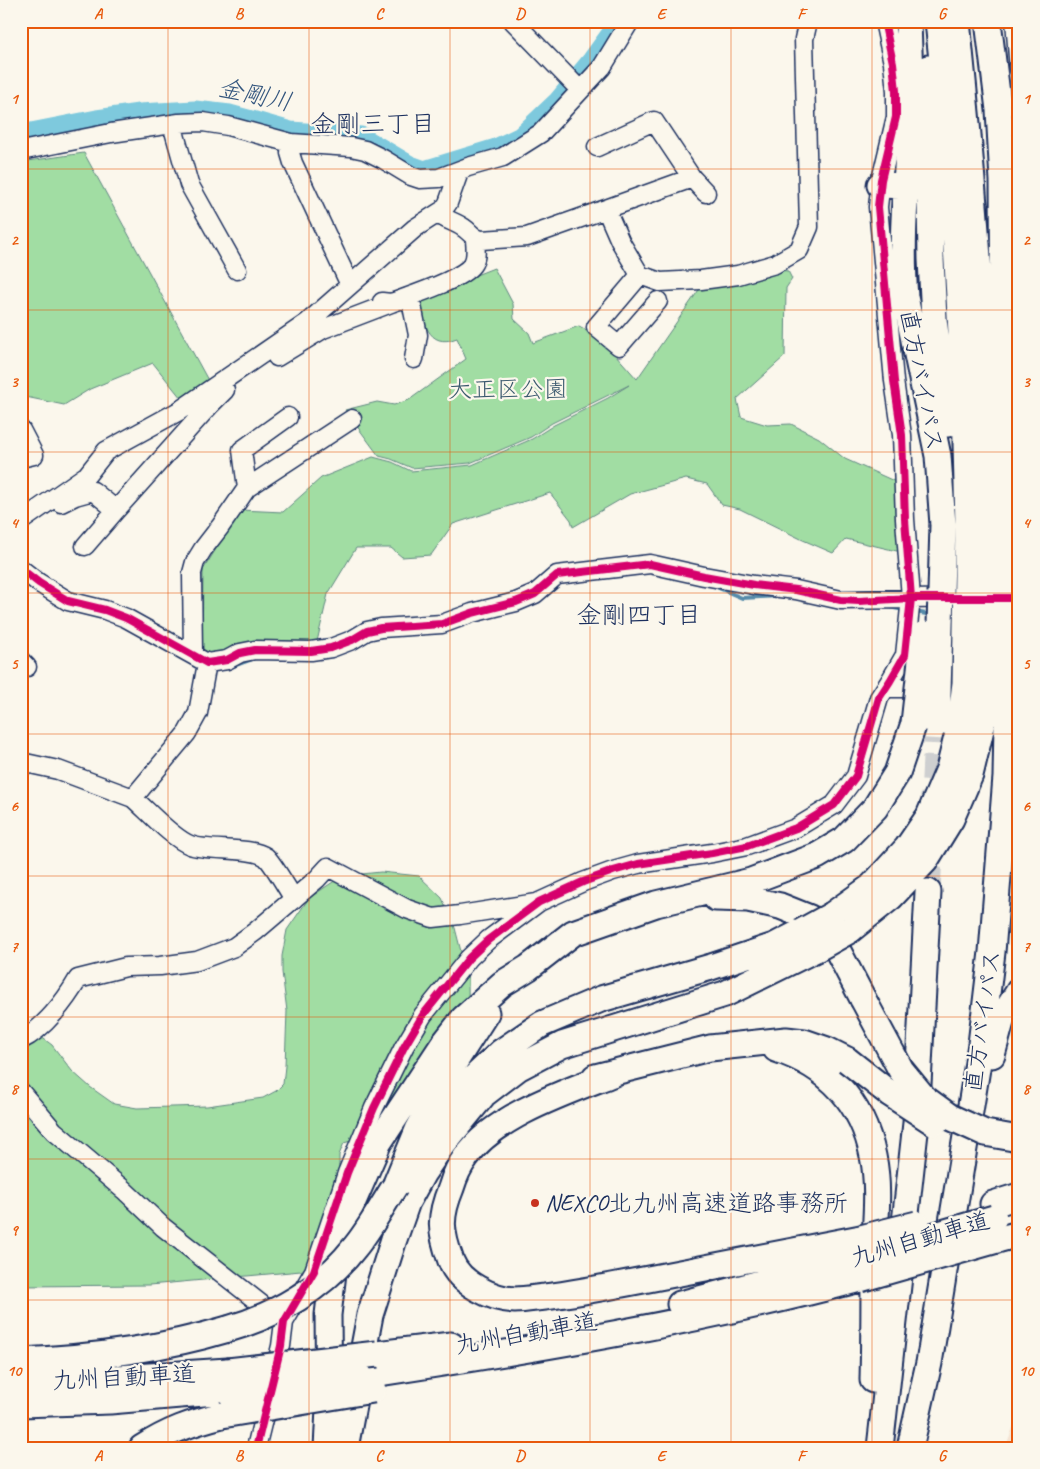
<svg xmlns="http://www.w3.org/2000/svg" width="1040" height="1469" font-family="Caveat,'Klee One',sans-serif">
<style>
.built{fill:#f5e3d2}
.green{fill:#a1dda3;stroke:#5e8680}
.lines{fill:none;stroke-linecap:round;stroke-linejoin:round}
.stream{stroke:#568baa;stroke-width:4}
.river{stroke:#7ec9dd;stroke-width:21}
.highway-tunnel{stroke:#cecfd0;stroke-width:25;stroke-dasharray:25 12;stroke-linecap:butt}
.minor-casing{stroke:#1b2f5e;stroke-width:21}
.highway-casing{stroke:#1b2f5e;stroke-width:29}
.minor{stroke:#fbf7ec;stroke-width:18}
.highway{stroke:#fbf7ec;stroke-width:25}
.highway-bridge-casing{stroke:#1b2f5e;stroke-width:29;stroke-linecap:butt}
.highway-bridge{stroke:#fbf7ec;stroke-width:25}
.cycleway-casing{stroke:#fbf7ec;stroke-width:11}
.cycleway{stroke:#d6006c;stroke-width:8}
.grid{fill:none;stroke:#e8590c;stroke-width:1;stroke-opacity:0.55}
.poi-dot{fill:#c8321e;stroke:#fbf7ec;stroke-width:2}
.labels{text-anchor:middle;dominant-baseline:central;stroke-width:4.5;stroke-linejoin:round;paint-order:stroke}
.street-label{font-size:24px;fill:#1b2f5e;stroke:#fbf7ec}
.park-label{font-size:24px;fill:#3c5a6f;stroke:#fbf7ec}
.poi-label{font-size:24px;fill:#1b2f5e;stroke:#fbf7ec;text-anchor:start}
.water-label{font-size:25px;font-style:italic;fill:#34567e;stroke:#fbf7ec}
.neighbourhood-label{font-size:25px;fill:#1b2f5e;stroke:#fbf7ec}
.neatline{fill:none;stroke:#e8590c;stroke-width:2}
.grid-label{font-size:16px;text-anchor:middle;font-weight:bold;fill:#e8590c}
</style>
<rect width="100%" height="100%" fill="#fbf7ec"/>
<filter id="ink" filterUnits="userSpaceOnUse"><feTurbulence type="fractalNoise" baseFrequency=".02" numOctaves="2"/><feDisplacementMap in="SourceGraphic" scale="10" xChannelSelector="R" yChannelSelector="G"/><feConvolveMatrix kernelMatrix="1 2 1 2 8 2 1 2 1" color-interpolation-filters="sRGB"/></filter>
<g filter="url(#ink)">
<path class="built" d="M1019,1396v52h-14l13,-33z"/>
<path class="green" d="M84,153l126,231 -25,19 -32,-40 -63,26 -26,16 -43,-9v-234z
M494,268l19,36 1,15 15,14 4,10 46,-17 21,11 37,42 66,-95 75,-14 10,1 4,8 -6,9 -1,68 -48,43 4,18 26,8 24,-1 28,14 26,21 49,22 7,71 -55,-13 -13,14 -30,-13 -63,-31 -18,-4 -15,-21 -21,-5 -56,15 -57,33 -2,-7 -21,-27 -97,31 -22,31 -29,2 -11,-9h-35l-28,46 -12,52 -106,12 -8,-5 1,-83 37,-60 43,2 38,-34 52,-21 19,5 19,9 61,-6 60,-26 22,-14 54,-27 21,-13 -77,38 -21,14 -61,26 -58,5 -21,-9 -12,-3 -34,-46 32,-8 17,3 15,-5 57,-41 -9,-21c-30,12 -33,-18 -40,-40z
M381,872l38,4 23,22 13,30 13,51 1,92 -53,50 -72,22 -5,12v62l-5,31 -33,23 -152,14 -128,1v-264l31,23 20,26 18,16 24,17 23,4 70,-2 56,-8 13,-7 7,-7 2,-18 2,-55 -5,-39v-16l5,-26 22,-32 33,-22z"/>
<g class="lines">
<path class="stream" d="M714,586l28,12 37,-2
M889,607l15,3
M915,612l17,3
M233,666l22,-8"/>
<path class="river" d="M21,135l76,-15 42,-6 56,-3 35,4 61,17 70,5 49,29 14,5 72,-22 25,-12 37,-35 34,-41 29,-40"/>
<path class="highway-tunnel" d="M928,892l8,-153"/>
<g class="minor-casing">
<path id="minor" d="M513,21l67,69
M1015,21l4,48
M172,124l17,60 48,86
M291,143l-1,10 3,10 57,122
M597,147l57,-26 38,57 -86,31
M21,151l90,-18 68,-10 24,-1 25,4 63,17 60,4 14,3 18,9 28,17 9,3 19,-1 29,-11 35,-10 38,-24 61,-66 28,-46
M692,178l14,15
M438,214c8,6 18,8 26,14 6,4 9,10 17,12l46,-3 79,-28 14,32 20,34 20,7 41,-2 37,-5 37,-11 24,-14 10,-23 -5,-188 4,-18
M640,275l-44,52 23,19 39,-45
M410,296l8,39 -4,24
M382,302l9,1c19,-7 70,-23 81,-38 6,-8 3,-18 3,-27
M277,357l46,-28 68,-26
M21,430l13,25 -13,3
M247,488l-5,-38 46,-33
M61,503l14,-7 18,-5 23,19 -31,36
M116,510l94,-105 15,-15
M21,521l66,-46 19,-24 73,-40 128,-88 108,-95 28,-18 5,-7 11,-31
M21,569l18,14 29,18 37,9 21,8 81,45 20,-3 13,-7 15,-3 56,1 20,-3 21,-8 15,-9 14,-3 61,-4 30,-11 44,-11 19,-8 22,-19 93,-11 54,12 50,9 42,5 45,10 137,-2
M193,655l-1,-82 3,-11 8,-13 17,-22 27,-39 105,-69
M21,661l6,6
M886,688h89
M21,762l37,8 75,28 54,-65 11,-20 9,-50
M133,798c15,13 39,40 57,47 19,7 61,1 76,12 7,6 22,33 28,42
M21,1040c23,-11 45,-40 57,-61l48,-12 34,-1 37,-5 37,-14 22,-16 61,-52 11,-12 79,42 26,9 27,-3 76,-12
M21,1092l33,39 70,59 39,37 117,92
M256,1448l25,-102 3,-24 30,-51 33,-98 27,-65 30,-61 19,-32 46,-57 19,-18 51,-38 44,-20 30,-11 25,-7 74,-11 35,-7 49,-18 38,-23 22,-29 23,-78 11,-17 15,-26 6,-57 -6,-79 -3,-84 -8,-54 -16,-174 3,-27 15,-63v-26l-3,-28 -9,-42"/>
</g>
<g class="highway-casing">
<path id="highway" d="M908,21c1,33 3,67 2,100 -3,59 -10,117 -5,176l33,159 5,69
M938,21l12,118 15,263 3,123
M957,21c13,126 24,252 29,378 1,42 1,84 2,126
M988,21l11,89 4,71 1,155 6,188
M928,68l3,191 3,60 13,105
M880,185l26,1
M716,898l32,1 32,7 30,12 28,33 25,48
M832,915l39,-28 36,-39 22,-32 20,-47 11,-44
M850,930l41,-33 34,-36 26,-42 19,-44 12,-50
M776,1049c52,17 86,52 97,107 7,33 2,69 1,102 0,41 0,82 -1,122
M992,1055l10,-37 17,-27
M612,1074c-46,18 -118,42 -146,83 -7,9 -12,21 -15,31 -12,29 -11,43 0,73 8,22 41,38 64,39 10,0 20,-2 30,-3 31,-4 62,-10 93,-16 74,-14 149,-29 223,-43
M595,1077l115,-29 76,-8 18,2 23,8 20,10
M427,1140l38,-54 36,-34 41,-28 59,-25 110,-32 63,-21 27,-14
M395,1186l23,-56 36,-67 32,-50
M993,1204l26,-8
M997,1240l22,-6
M680,1304l180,-47
M377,1354l74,-9
M21,1361c70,-3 140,-12 207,-32
M373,1374c163,-25 327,-52 487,-95
M21,1381l81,-2 126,-8
M21,1404l89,-3 117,-10
M142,1448c26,-17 49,-25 80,-33
M327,1448l2,-39 -1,-94 7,-59 9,-34 35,-80 64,-97 21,-27 38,-34 26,-16 45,-35 83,-29 95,-23 66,-25 27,-16 31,-32 22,-35 17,-50
M345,1448l25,-133 24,-76 13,-37 16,-29 19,-28 42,-51 34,-26 44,-23 163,-51 93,-46
M880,1448l36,-325 12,-231
M910,1448l19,-85 52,-319 11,-92 14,-175 1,-54"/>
</g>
<use href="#minor" class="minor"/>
<use href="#highway" class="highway"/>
<g class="highway-bridge-casing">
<path id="highway-bridge" d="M914,723l10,-89
M1007,723l3,-199
M937,724l6,-199
M960,725l5,-42 3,-158
M982,725l4,-42 2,-158
M801,932l31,-17
M818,948l32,-18
M863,999l38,71 23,28 26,19 35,16 34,6
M847,1060l42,33 46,30
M861,1238l56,-14
M860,1257l134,-39
M860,1279l137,-39
M228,1329c49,-14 95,-41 127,-82 15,-18 27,-41 40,-61
M228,1371l149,-17
M227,1391l133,-15
M222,1415l151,-25"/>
</g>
<use href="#highway-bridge" class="highway-bridge"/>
<g class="cycleway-casing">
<path id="cycleway" d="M21,569l18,14 29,18 37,9 21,8 81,45 20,-3 13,-7 15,-3 56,1 20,-3 21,-8 15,-9 14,-3 61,-4 30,-11 44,-11 19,-8 22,-19 93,-11 54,12 50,9 42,5 45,10 18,1 52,-3h108
M256,1448l25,-102 3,-24 30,-51 33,-98 27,-65 30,-61 19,-32 46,-57 19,-18 51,-38 44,-20 30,-11 25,-7 74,-11 35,-7 49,-18 38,-23 22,-29 23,-78 11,-17 15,-26 6,-57 -6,-79 -3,-84 -8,-54 -16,-174 3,-27 15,-63v-26l-3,-28 -9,-42"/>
</g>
<use href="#cycleway" class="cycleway"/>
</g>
</g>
<path class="grid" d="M168,21v1427M309,21v1427M450,21v1427M590,21v1427M731,21v1427M872,21v1427M21,169h998M21,310h998M21,452h998M21,593h998M21,734h998M21,876h998M21,1017h998M21,1159h998M21,1300h998"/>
<circle class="poi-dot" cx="535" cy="1203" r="5"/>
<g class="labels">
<g class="street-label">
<text transform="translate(922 380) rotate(79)">直方バイパス</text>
<text transform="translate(982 1021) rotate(-82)">直方バイパス</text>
<text transform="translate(920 1239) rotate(-16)">九州自動車道</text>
<text transform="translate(526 1333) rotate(-10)">九州自動車道</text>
<text transform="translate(124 1377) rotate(-3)">九州自動車道</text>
</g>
<g class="park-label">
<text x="508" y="389">大正区公園</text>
</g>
<g class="poi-label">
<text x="545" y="1203">NEXCO北九州高速道路事務所</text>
</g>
<g class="water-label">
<text transform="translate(255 95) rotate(12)">金剛川</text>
</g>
<g class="neighbourhood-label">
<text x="373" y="124">金剛三丁目</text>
<text x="639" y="615">金剛四丁目</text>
</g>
</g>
<rect width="1040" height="1469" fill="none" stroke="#fbf7ec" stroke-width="55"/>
<rect x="28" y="28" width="984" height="1414" class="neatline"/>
<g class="grid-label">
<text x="98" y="19">A</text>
<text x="239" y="19">B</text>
<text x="379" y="19">C</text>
<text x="520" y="19">D</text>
<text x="661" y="19">E</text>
<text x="801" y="19">F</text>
<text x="942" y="19">G</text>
<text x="14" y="104">1</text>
<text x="1026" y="104">1</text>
<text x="14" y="245">2</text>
<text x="1026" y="245">2</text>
<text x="14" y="387">3</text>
<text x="1026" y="387">3</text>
<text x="14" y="528">4</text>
<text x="1026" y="528">4</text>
<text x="14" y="669">5</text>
<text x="1026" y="669">5</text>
<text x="14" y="811">6</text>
<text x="1026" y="811">6</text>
<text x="14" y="952">7</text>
<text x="1026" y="952">7</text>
<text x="14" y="1094">8</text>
<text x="1026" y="1094">8</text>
<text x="14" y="1235">9</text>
<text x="1026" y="1235">9</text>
<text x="14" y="1376">10</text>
<text x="1026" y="1376">10</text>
<text x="98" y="1461">A</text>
<text x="239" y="1461">B</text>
<text x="379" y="1461">C</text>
<text x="520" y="1461">D</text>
<text x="661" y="1461">E</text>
<text x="801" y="1461">F</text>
<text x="942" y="1461">G</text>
</g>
</svg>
